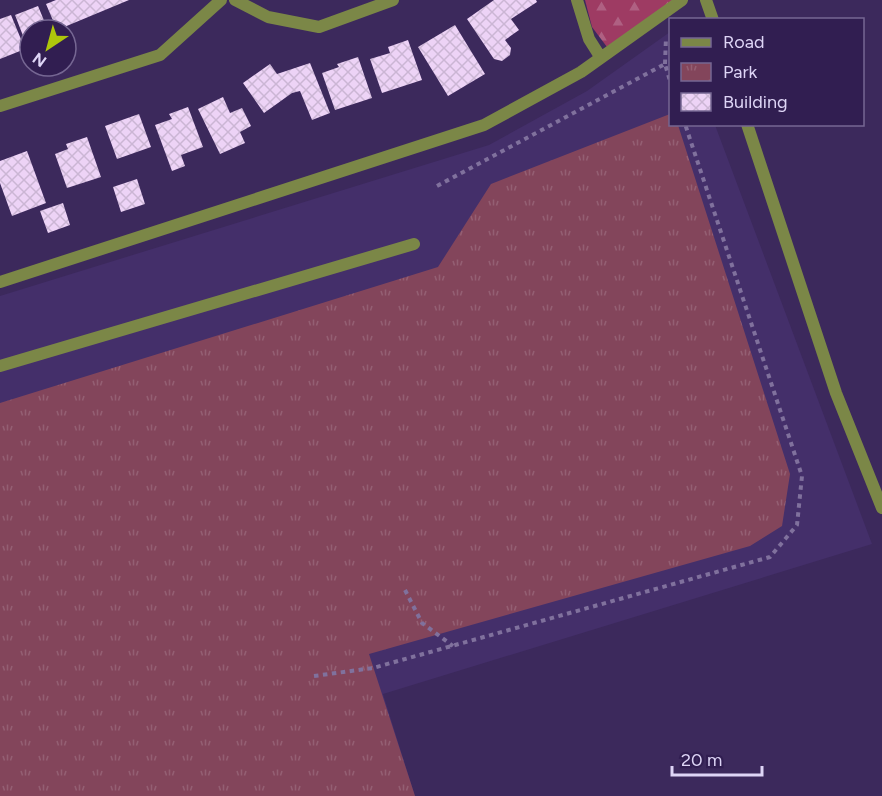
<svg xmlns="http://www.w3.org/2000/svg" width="882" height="796" font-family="Figtree,sans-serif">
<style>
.built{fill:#442f6a}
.forest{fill:url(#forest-firs)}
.park{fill:url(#park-tufts)}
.building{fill:url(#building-cross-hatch)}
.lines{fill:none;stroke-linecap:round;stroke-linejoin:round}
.path{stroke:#80719d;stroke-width:4;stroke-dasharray:4.5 4.5;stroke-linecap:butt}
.lane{stroke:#7b8747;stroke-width:12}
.street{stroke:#7b8747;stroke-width:12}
</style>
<defs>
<pattern id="forest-firs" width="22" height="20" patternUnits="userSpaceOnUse" patternTransform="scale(1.5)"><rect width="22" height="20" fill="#9e3b63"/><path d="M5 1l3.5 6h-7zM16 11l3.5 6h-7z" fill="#af6082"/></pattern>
<pattern id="park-tufts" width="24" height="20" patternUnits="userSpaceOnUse" patternTransform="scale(1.5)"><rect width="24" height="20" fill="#83455b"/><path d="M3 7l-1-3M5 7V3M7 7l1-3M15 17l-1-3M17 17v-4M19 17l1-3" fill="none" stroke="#945f73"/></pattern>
<pattern id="building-cross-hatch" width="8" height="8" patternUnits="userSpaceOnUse" patternTransform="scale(1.5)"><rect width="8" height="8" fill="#edd3f6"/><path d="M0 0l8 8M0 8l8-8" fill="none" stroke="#cbb6d4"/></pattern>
</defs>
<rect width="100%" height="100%" fill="#3c295c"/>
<path class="built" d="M670,32v92l45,1 157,419 -489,150 32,102h-415v-500l489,-151 98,-54z"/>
<path class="forest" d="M585,0h92l-70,47 -15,-20z"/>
<path class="park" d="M670,114v10l8,1 112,349 -8,52 -32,20 -381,108 46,142h-415v-393l438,-136 53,-83z"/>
<path class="building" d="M56,0h73l-72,30 -11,-26z
M494,0h42l1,2 -26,17 8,11 -14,10 6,8 -1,7 -8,6 -8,-2 -27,-40z
M38,6l10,24h-18v9l-5,2 -10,-26z
M11,15l14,34 -25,10v-40z
M455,25l30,49 -37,22 -30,-49z
M408,40l14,40 -40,13 -12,-34 20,-6 -2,-6z
M358,57l14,41 -37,12 -13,-37 17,-6 -2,-3z
M310,63l20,50 -18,7 -12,-29 -8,2 -28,20 -21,-30 27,-19 7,10z
M223,97l7,16 12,-5 9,18 -11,6 5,11 -25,11 -22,-45z
M188,107l15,40 -22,8 4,11 -13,5 -17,-46 17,-6 -3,-5z
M139,114l12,33 -34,12 -12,-33z
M87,137l14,40 -34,11 -12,-34 13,-5 -2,-5z
M27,151l19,52 -34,13 -12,-33v-22z
M137,179l8,25 -24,8 -8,-25z
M63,203l7,22 -22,8 -8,-22z"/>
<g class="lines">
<path class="path" d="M665,64l1,-27
M437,186l228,-122 5,17
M405,590l17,33 31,23
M314,676l59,-8 397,-111 27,-32 5,-49 -117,-352"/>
<path class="lane" d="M577,0l12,39 12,19
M706,0l7,20
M747,124l89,269 46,115
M0,282l484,-157 97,-53 101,-72
M0,366l414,-122"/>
<path class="street" d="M235,0l33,17 51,10 74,-27
M0,106l160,-51 61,-55"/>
</g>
<rect x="669" y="18" width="195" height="108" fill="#311e51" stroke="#766793" stroke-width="1.5"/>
<rect x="681" y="38" width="30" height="9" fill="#7b8747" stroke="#766793" stroke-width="1.5"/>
<text x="723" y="48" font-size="18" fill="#ded5f6">Road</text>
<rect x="681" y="63" width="30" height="18" fill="url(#park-tufts)" stroke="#766793" stroke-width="1.5"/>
<text x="723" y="78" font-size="18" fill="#ded5f6">Park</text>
<rect x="681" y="93" width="30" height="18" fill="url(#building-cross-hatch)" stroke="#766793" stroke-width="1.5"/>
<text x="723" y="108" font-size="18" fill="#ded5f6">Building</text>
<g transform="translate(48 48) rotate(216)"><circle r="28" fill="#311e51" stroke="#766793" stroke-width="1.5"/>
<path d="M0-4.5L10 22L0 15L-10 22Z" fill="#aec60b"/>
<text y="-9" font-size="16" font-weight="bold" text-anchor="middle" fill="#ded5f6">N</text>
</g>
<path d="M672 766v9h90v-9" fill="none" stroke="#ded5f6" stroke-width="3"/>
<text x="681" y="766" font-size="18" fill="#ded5f6" stroke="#311e51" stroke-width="4.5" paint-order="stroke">20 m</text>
</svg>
